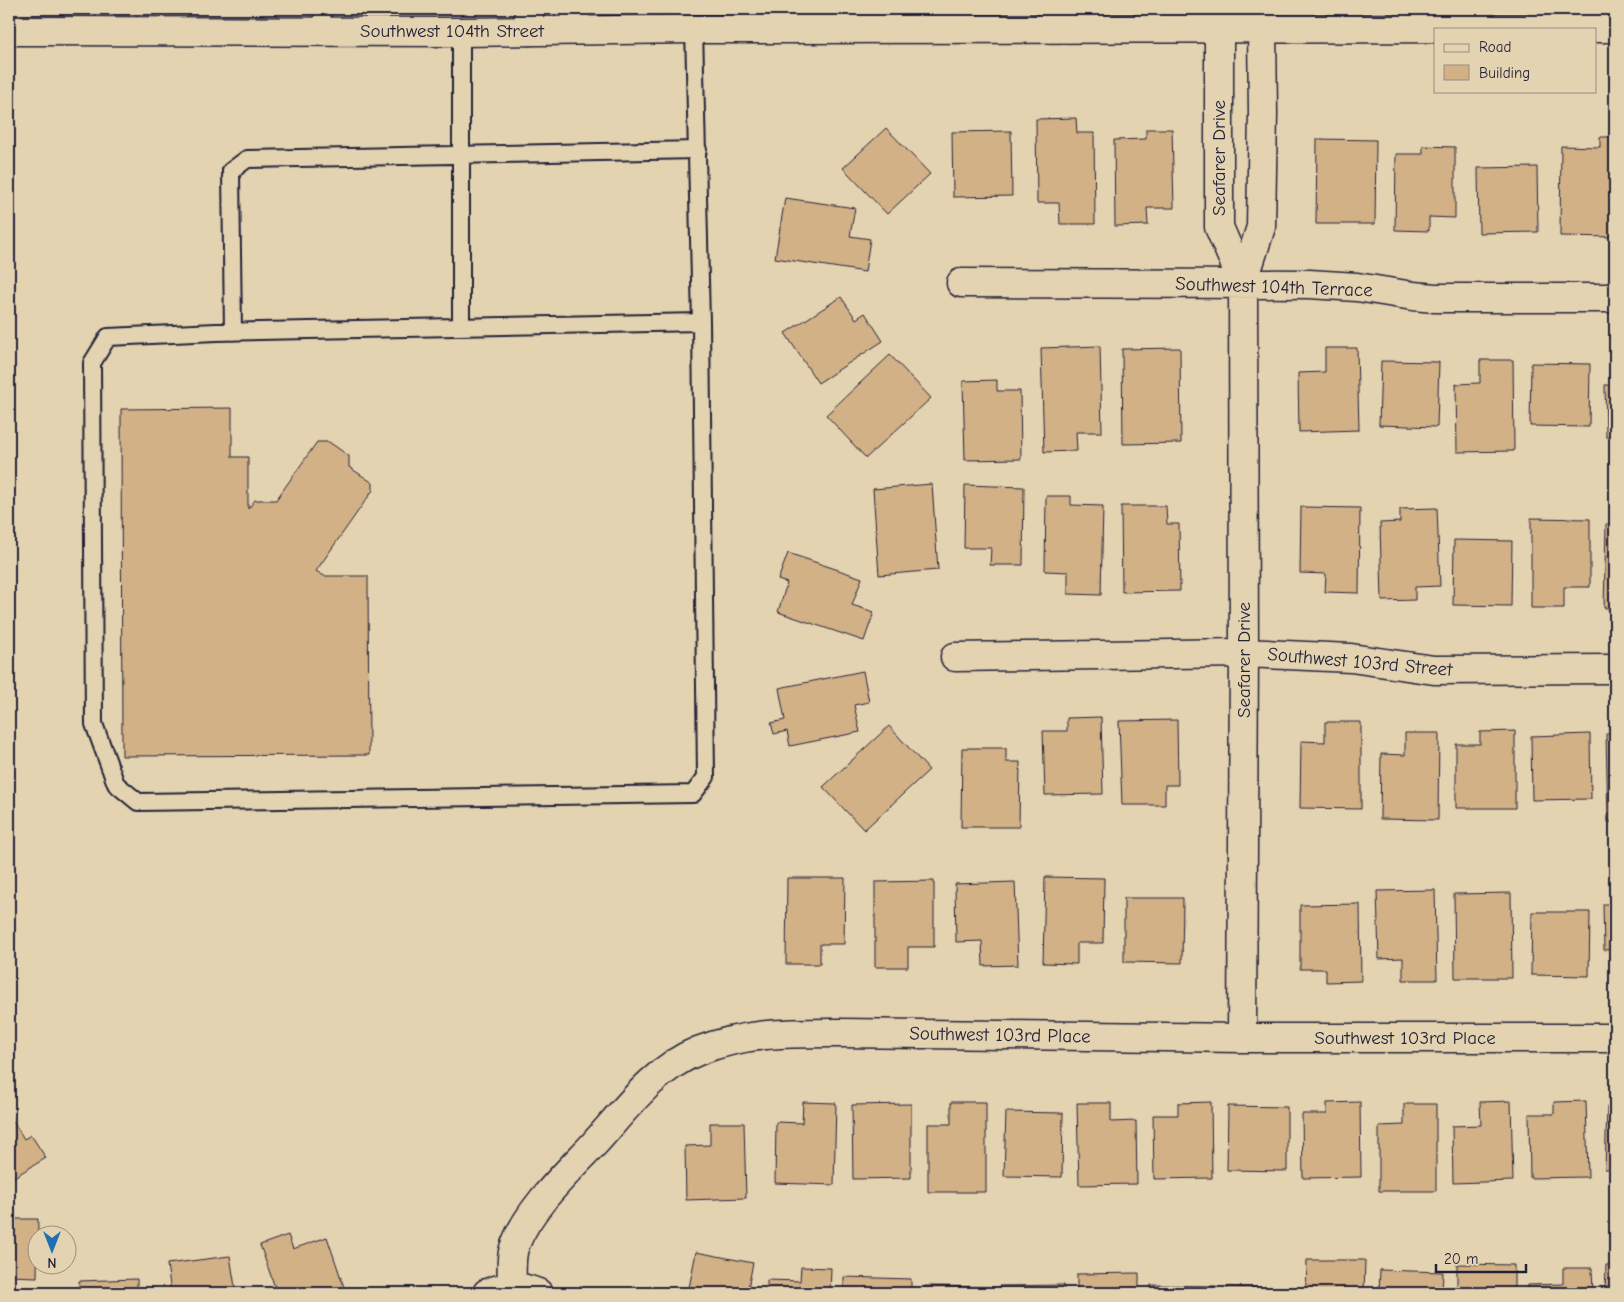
<svg xmlns="http://www.w3.org/2000/svg" width="1624" height="1302" font-family="'Comic Neue',sans-serif">
<style>
.building{fill:#d3b186;stroke:#22223b}
.lines{fill:none;stroke-linecap:round;stroke-linejoin:round}
.service-casing{stroke:#22223b;stroke-width:20}
.minor-casing{stroke:#22223b;stroke-width:31}
.tertiary-casing{stroke:#22223b;stroke-width:31}
.secondary-casing{stroke:#22223b;stroke-width:31}
.service{stroke:#e4d3b0;stroke-width:16}
.minor{stroke:#e4d3b0;stroke-width:28}
.tertiary{stroke:#e4d3b0;stroke-width:28}
.secondary{stroke:#e4d3b0;stroke-width:28}
.labels{text-anchor:middle;dominant-baseline:central;stroke-width:4.5;stroke-linejoin:round;paint-order:stroke}
.street-label{font-size:19px;fill:#22223b;stroke:#e4d3b0}
</style>
<rect width="100%" height="100%" fill="#e4d3b0"/>
<filter id="ink" filterUnits="userSpaceOnUse"><feTurbulence type="fractalNoise" baseFrequency=".02" numOctaves="2"/><feDisplacementMap in="SourceGraphic" scale="10" xChannelSelector="R" yChannelSelector="G"/><feConvolveMatrix kernelMatrix="1 2 1 2 8 2 1 2 1" color-interpolation-filters="sRGB"/></filter>
<g filter="url(#ink)">
<path class="building" d="M1076,118l1,15h17l1,91h-35l-1,-21h-22l-1,-84z
M886,128l44,46 -43,40 -44,-46z
M1146,129h26l2,79h-27l1,17 -33,1 -1,-86 32,-1z
M1011,131l1,65 -59,1 -1,-65z
M1600,137h15v100l-55,-1 1,-90 39,1z
M1317,139l59,1 -1,84h-59z
M1423,146l32,1v71l-26,-1v14l-34,-1 1,-76h27z
M1537,167l1,65 -59,1 -1,-65z
M785,198l70,10 -5,28 20,3 -5,33 -90,-14z
M841,297l15,22 9,-6 18,28 -65,42 -33,-50z
M1100,346l2,86h-26l1,19 -33,1 -3,-104z
M1180,348l1,95 -58,1 -1,-95z
M1325,348h32l2,82 -60,2 -1,-59 27,-1z
M890,355l41,43 -65,60 -40,-43z
M1480,360h33l1,91 -57,1 -1,-68 24,-1z
M1381,361l58,1 -2,65 -58,-2z
M1531,363l59,1 -1,63 -59,-1z
M997,380v11h23l1,68 -56,1 -2,-79z
M1605,385h10v51l-9,1z
M232,408v49h16v52l7,-9h21l41,-58h12l20,14v11l24,16v7l-57,81 8,5h44l1,179 -247,1 -1,-347z
M932,484l6,86 -59,5 -6,-86z
M965,485l59,2 -1,78h-33l1,-17h-27z
M1046,496h25v9l32,1 -2,89 -33,-1v-22l-23,-1z
M1121,506h45l1,18h12l1,67 -58,1z
M1301,507l59,1 -1,85 -34,-1 1,-18 -26,-1z
M1437,508l3,78 -25,1v13l-33,1 -2,-78 20,-1v-13z
M1531,518l59,1v68h-26v21h-33z
M1606,524h9v84h-11z
M1454,540l58,1 -1,65 -58,-1z
M788,553l74,25 -10,27 22,7 -10,29 -86,-29 9,-29 -9,-3z
M863,671l6,31 -15,3 6,27 -70,14 -3,-15 -13,3 -3,-11 14,-3 -6,-32z
M1101,717l2,77 -58,1 -2,-64h24v-13z
M1177,720l1,65h-13v20h-43l-3,-84z
M1325,722h36v87l-61,-1 1,-67 24,1z
M889,726l40,44 -65,60 -41,-43z
M1515,731v77h-59v-64h24v-12z
M1405,733h34l-1,87 -58,-1 1,-65 24,1z
M1615,733v89h-7l-2,-88z
M1590,734l1,65 -59,1 -1,-64z
M962,748h44v14h14l-1,65h-58z
M1045,877l59,1 -1,65h-26v21l-34,-1z
M787,878h58l-1,66h-24v20h-34z
M934,881v66h-26v20h-33v-85z
M1015,882l3,83 -35,1 -1,-25 -26,1 -1,-58z
M1435,890l2,90h-34v-22l-24,1 -2,-68z
M1511,893l1,85h-57l-1,-84z
M1124,898h59l-1,65 -58,-1z
M1360,904l1,77 -35,1v-13h-26v-64z
M1603,904h12v45l-11,1z
M1532,912h58l-1,64 -58,-1z
M1511,1101l2,80 -60,2 -1,-57 29,-1 -1,-23z
M1586,1101l2,76 -58,1 -1,-64h25v-12z
M803,1102l33,1 -2,82 -59,-2 1,-61 26,1z
M951,1102h35v90h-58v-68h23z
M1211,1102l1,76 -58,1 -1,-64h25v-12z
M1360,1102l1,75 -58,1 -1,-64h25v-11z
M1077,1103h34v19l25,-1 1,63 -58,1z
M911,1104v74l-58,1 -1,-74z
M1404,1104h32v87h-57v-65l25,-1z
M1228,1106l59,1v64l-60,-1z
M1607,1107h8v62h-10z
M1006,1112l57,1 -1,64 -58,-1z
M9,1114l15,25 7,-4 15,23 -37,22z
M710,1123h34l2,75 -60,2 -1,-54 25,-1z
M9,1219h29l-1,58 -28,-1z
M288,1235l5,14 34,-12 19,56h-69l-17,-48z
M696,1252l57,11 -6,30h-59z
M230,1256l6,37h-65l-4,-29z
M1307,1260h58l-1,33h-58z
M1457,1264l57,1v28h-57z
M1606,1265h9v28h-10z
M801,1267l30,1 -1,25h-63v-13l33,1z
M1563,1268h29l1,25h-65v-8l35,-1z
M1380,1270l63,2 -1,21h-63z
M1139,1273v20h-62v-19z
M844,1277l67,2v14h-67z
M137,1279v14h-58v-12z
M1064,1285v8h-65v-7z
M1151,1285l65,1v7h-66z
M925,1286l64,1v6h-65z
M1227,1287l65,2v4h-65z"/>
<g class="lines">
<g class="service-casing">
<path id="service" d="M694,29l7,293 5,455 -13,17 -555,8 -22,-18 -22,-60 -2,-361 16,-26 108,-5 485,-10
M321,32l2,-23
M461,32v295
M233,332l-2,-161 16,-12 451,-9"/>
</g>
<g class="minor-casing">
<path id="minor" d="M1219,28v199l24,56
M961,283l348,1 48,3 56,9 22,2h180
M955,657l289,-4 107,5 83,12 181,-1
M1242,1038l2,-385 -1,-370 18,-56 2,-114 -1,-85
M512,1286c0,-13 -2,-28 3,-41 14,-37 52,-72 79,-101 30,-33 61,-76 104,-93 49,-19 91,-18 142,-18l402,5h373
M487,1293c20,-8 31,-8 51,0"/>
</g>
<g class="tertiary-casing">
<path id="tertiary" d="M575,9l1,21
M529,31v-22"/>
</g>
<g class="secondary-casing">
<path id="secondary" d="M9,31l452,1 233,-3 921,-1"/>
</g>
<use href="#service" class="service"/>
<use href="#minor" class="minor"/>
<use href="#tertiary" class="tertiary"/>
<use href="#secondary" class="secondary"/>
</g>
</g>
<g class="labels">
<g class="street-label">
<text x="452" y="31">Southwest 104th Street</text>
<text transform="translate(1219 158) rotate(-90)">Seafarer Drive</text>
<text transform="translate(1274 287) rotate(2)">Southwest 104th Terrace</text>
<text transform="translate(1244 660) rotate(-90)">Seafarer Drive</text>
<text transform="translate(1360 662) rotate(5)">Southwest 103rd Street</text>
<text transform="translate(1000 1035) rotate(1)">Southwest 103rd Place</text>
<text x="1405" y="1038">Southwest 103rd Place</text>
</g>
</g>
<rect width="1624" height="1302" fill="none" stroke="#e4d3b0" stroke-width="30"/>
<rect x="15" y="15" width="1594" height="1272" fill="none" stroke="#22223b" stroke-width="2" filter="url(#ink)"/>
<rect x="1434" y="28" width="162" height="65" fill="#e4d3b0" stroke="#968c81"/>
<rect x="1444" y="44" width="25" height="8" fill="#e4d3b0" stroke="#968c81"/>
<text x="1479" y="52" font-size="15" fill="#22223b">Road</text>
<rect x="1444" y="65" width="25" height="15" fill="#d3b186" stroke="#968c81"/>
<text x="1479" y="78" font-size="15" fill="#22223b">Building</text>
<g transform="translate(52 1250) rotate(180)"><circle r="24" fill="#e4d3b0" stroke="#968c81"/>
<path d="M0-4L9 19L0 12L-9 19Z" fill="#1f6fb2"/>
<text y="-8" font-size="14" font-weight="bold" text-anchor="middle" fill="#22223b">N</text>
</g>
<path d="M1436 1264v8h90v-8" fill="none" stroke="#22223b" stroke-width="2.5"/>
<text x="1444" y="1264" font-size="15" fill="#22223b" stroke="#e4d3b0" stroke-width="4" paint-order="stroke">20 m</text>
</svg>
